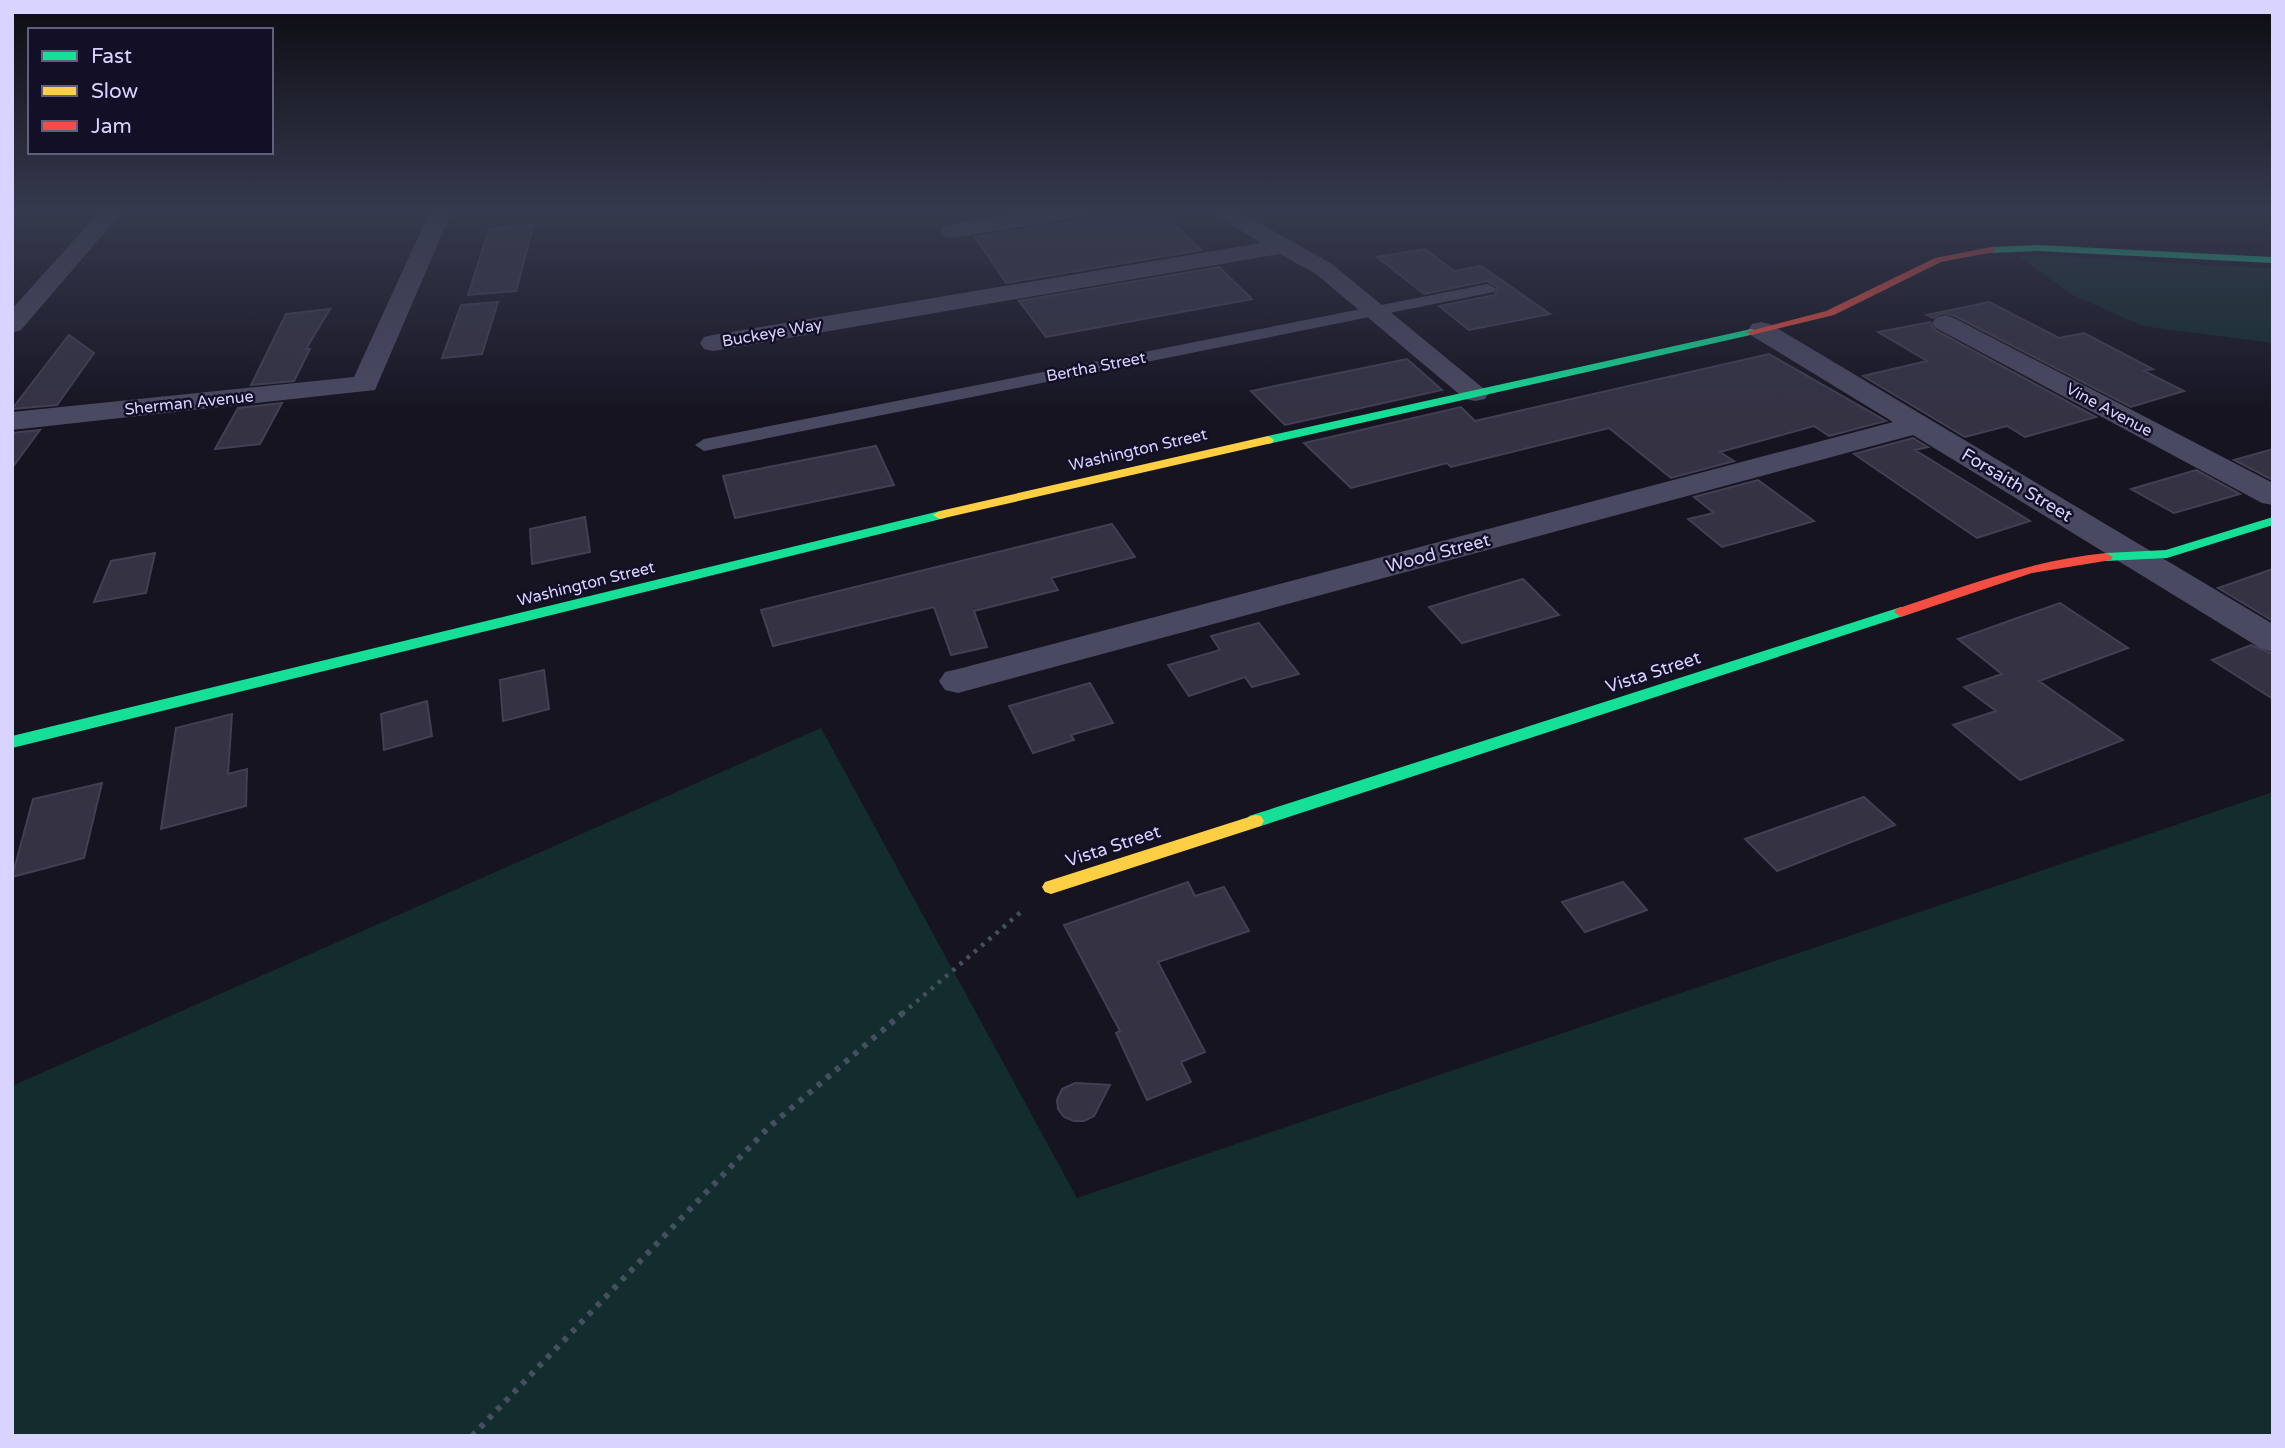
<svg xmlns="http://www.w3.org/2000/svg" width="2285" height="1448" font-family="'Varela Round',sans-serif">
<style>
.green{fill:#132c2d}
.building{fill:#343243;stroke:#433f54;stroke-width:2}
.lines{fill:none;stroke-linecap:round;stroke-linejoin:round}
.path-far1{stroke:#44505f;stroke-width:4.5;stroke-dasharray:3.5 6;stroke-linecap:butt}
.path{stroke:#44505f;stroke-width:6;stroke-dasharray:5 7;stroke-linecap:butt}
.lane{fill:#4a4962;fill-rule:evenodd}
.street{fill:#4a4962;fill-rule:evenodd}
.fast{fill:#16e098;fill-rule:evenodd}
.slow{fill:#ffcf43;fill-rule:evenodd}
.jam{fill:#f24e42;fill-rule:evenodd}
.labels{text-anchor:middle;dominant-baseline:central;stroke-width:5;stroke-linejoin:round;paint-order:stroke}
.far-street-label{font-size:16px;fill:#d9d4ff;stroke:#130f26}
.street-label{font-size:18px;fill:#d9d4ff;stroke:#130f26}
</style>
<rect width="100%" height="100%" fill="#161421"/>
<path class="green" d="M2016,255c86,1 171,11 257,13v75l-130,-17 -70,-31z
M821,728l256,470 1196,-406v644h-2261v-350z"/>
<path class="building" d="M1087,211h74l40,39 -195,33 -31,-46 100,-16 8,-2z
M534,224l-18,67 -48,4 21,-66z
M1425,249l29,22 27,-5 69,48 -81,16 -30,-24 56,-11 2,-8 -10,-6 -63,13 -47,-37z
M1219,267l33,32 -206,38 -27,-36z
M498,302l-16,52 -40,4 19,-53z
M1989,302l70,36 25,-5 69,36 -9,2 40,20 -53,16 -176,-91 -11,-3 -11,5 -6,-3z
M330,309l-24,40h4l-16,32 -43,4 35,-71z
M1930,322l5,8 161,87 -71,20 -18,-11 -42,11 -102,-61 64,-15 -49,-29z
M69,335l25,18 -37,52 -45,4z
M1769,354l117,67 -57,15 -15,-10 -94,26 14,9 -63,17 -62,-50 -158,39 -4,-4 -96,25 -47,-45 157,-36 14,14z
M1407,359l35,31 -157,35 -34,-34z
M282,403l-22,41 -45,5 23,-41z
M40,430l-28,38v-35z
M1913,438l15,9 -13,3 115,71 -53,17 -123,-84z
M876,446l18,39 -159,33 -12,-42z
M2273,449v31l-39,-20z
M2196,470l44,24 -66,19 -43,-24z
M1758,480l56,41 -92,26 -34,-28 26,-6 -20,-16z
M585,517l5,35 -58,12 -2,-35z
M1112,524l23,33 -84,21 7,12 -84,21 13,36 -36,8 -17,-48 -161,39 -12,-36z
M155,553l-9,40 -52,9 17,-41z
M2273,569v52l-55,-33z
M1523,579l36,36 -97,28 -33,-36z
M2060,603l68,45 -89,33 84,59 -103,40 -67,-55 43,-14 -32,-24 38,-13 -44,-35z
M1259,623l40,51 -47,13 -7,-10 -56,19 -21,-31 52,-15 -9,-14z
M2251,645l22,9v45l-61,-39z
M544,670l5,39 -46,12 -3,-41z
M1090,683l23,40 -42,12 3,5 -41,13 -24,-47z
M427,701l5,35 -48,14 -3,-36z
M232,714l-4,60 19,-5 -1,37 -85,23 15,-101z
M102,783l-18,75 -72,19 21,-78z
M1864,797l31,28 -118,46 -32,-32z
M1188,882l7,14 29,-9 25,44 -91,31 47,90 -24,10 10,20 -44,18 -31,-67 4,-2 -56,-106z
M1623,882l24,28 -62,22 -23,-30z
M1075,1083l35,2 -16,31 -10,5h-10l-10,-4 -6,-8 -1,-9 5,-11z"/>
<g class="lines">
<path class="path-far1" d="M902,1014l119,-102"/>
<path class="path" d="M472,1436l296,-308 136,-116"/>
<path class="lane" d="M1488,284l8,5 -2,3 -790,159 -9,-6 9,-6z"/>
<path class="street" d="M100,211h23l-102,119 -9,3v-24z
M430,211h22l-77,179 -363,40v-18l342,-35z
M1030,211h55l-3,5 -8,2 -122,20 -8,-2 -3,-5 3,-5 8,-2z
M1210,211h28l94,53 157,129 -4,6 -10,2 -10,-2 -149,-125 -36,-20 -567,97 -9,-2 -4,-6 4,-6 9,-2 548,-92z
M1945,315l9,3 319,165v22l-11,-2 -326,-175 -4,-5 4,-5z
M1761,322l9,2 503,300v28l-13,-4 -347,-213 -955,258 -13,-3 -6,-9 6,-9 13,-3 935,-247 -141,-86 -4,-6 4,-6z"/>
<path class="fast" d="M2037,245l236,12v6l-236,-12 -46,2 -5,-3 5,-3z
M1751,329l4,1v4l-487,110 -6,-4 6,-4z
M940,511l7,4 -2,3 -933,230v-12z
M2273,517v8l-106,33 -61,3 -7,-4 7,-4 60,-3z
M1901,607l5,2 2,3 -2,3 -645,211h-12l-3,-5 3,-5z"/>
<path class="slow" d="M1268,436l6,4 -2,3 -332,76 -7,-4 7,-4z
M1255,815l6,1 3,5 -3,5 -210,68 -6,-2 -3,-5 3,-5z"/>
<path class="jam" d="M1991,247l5,3 -2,2 -53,10 -107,53 -83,20 -5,-3 80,-21 109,-53z
M2106,553l7,4 -2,3 -79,13 -131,44 -7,-5 2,-3c69,-23 137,-49 210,-56z"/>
</g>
<linearGradient id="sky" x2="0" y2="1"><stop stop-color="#0c0b12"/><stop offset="0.51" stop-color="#363a4e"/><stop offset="1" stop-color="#363a4e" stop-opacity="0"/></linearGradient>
<rect width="2285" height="414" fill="url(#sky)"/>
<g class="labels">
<g class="far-street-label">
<text transform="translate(772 333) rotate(-10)">Buckeye Way</text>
<text transform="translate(1096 367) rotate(-11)">Bertha Street</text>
<text transform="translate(189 403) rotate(-6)">Sherman Avenue</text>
<text transform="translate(2109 410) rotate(28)">Vine Avenue</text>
<text transform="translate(1138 450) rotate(-13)">Washington Street</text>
<text transform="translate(586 584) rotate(-14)">Washington Street</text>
</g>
<g class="street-label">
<text transform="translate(2017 485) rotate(31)">Forsaith Street</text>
<text transform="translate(1438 553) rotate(-15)">Wood Street</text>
<text transform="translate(1653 672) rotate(-18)">Vista Street</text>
<text transform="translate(1113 846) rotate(-18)">Vista Street</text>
</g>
</g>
<rect width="2285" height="1448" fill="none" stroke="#d9d4ff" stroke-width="28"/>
<rect x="28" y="28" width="245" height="126" fill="#130f26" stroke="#625e7d" stroke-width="2"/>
<rect x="42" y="51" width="35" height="10" fill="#16e098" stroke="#625e7d" stroke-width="2"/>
<text x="91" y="63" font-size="21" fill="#d9d4ff">Fast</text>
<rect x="42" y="86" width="35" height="10" fill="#ffcf43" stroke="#625e7d" stroke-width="2"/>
<text x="91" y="98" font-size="21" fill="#d9d4ff">Slow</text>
<rect x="42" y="121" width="35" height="10" fill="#f24e42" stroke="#625e7d" stroke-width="2"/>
<text x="91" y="133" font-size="21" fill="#d9d4ff">Jam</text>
</svg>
